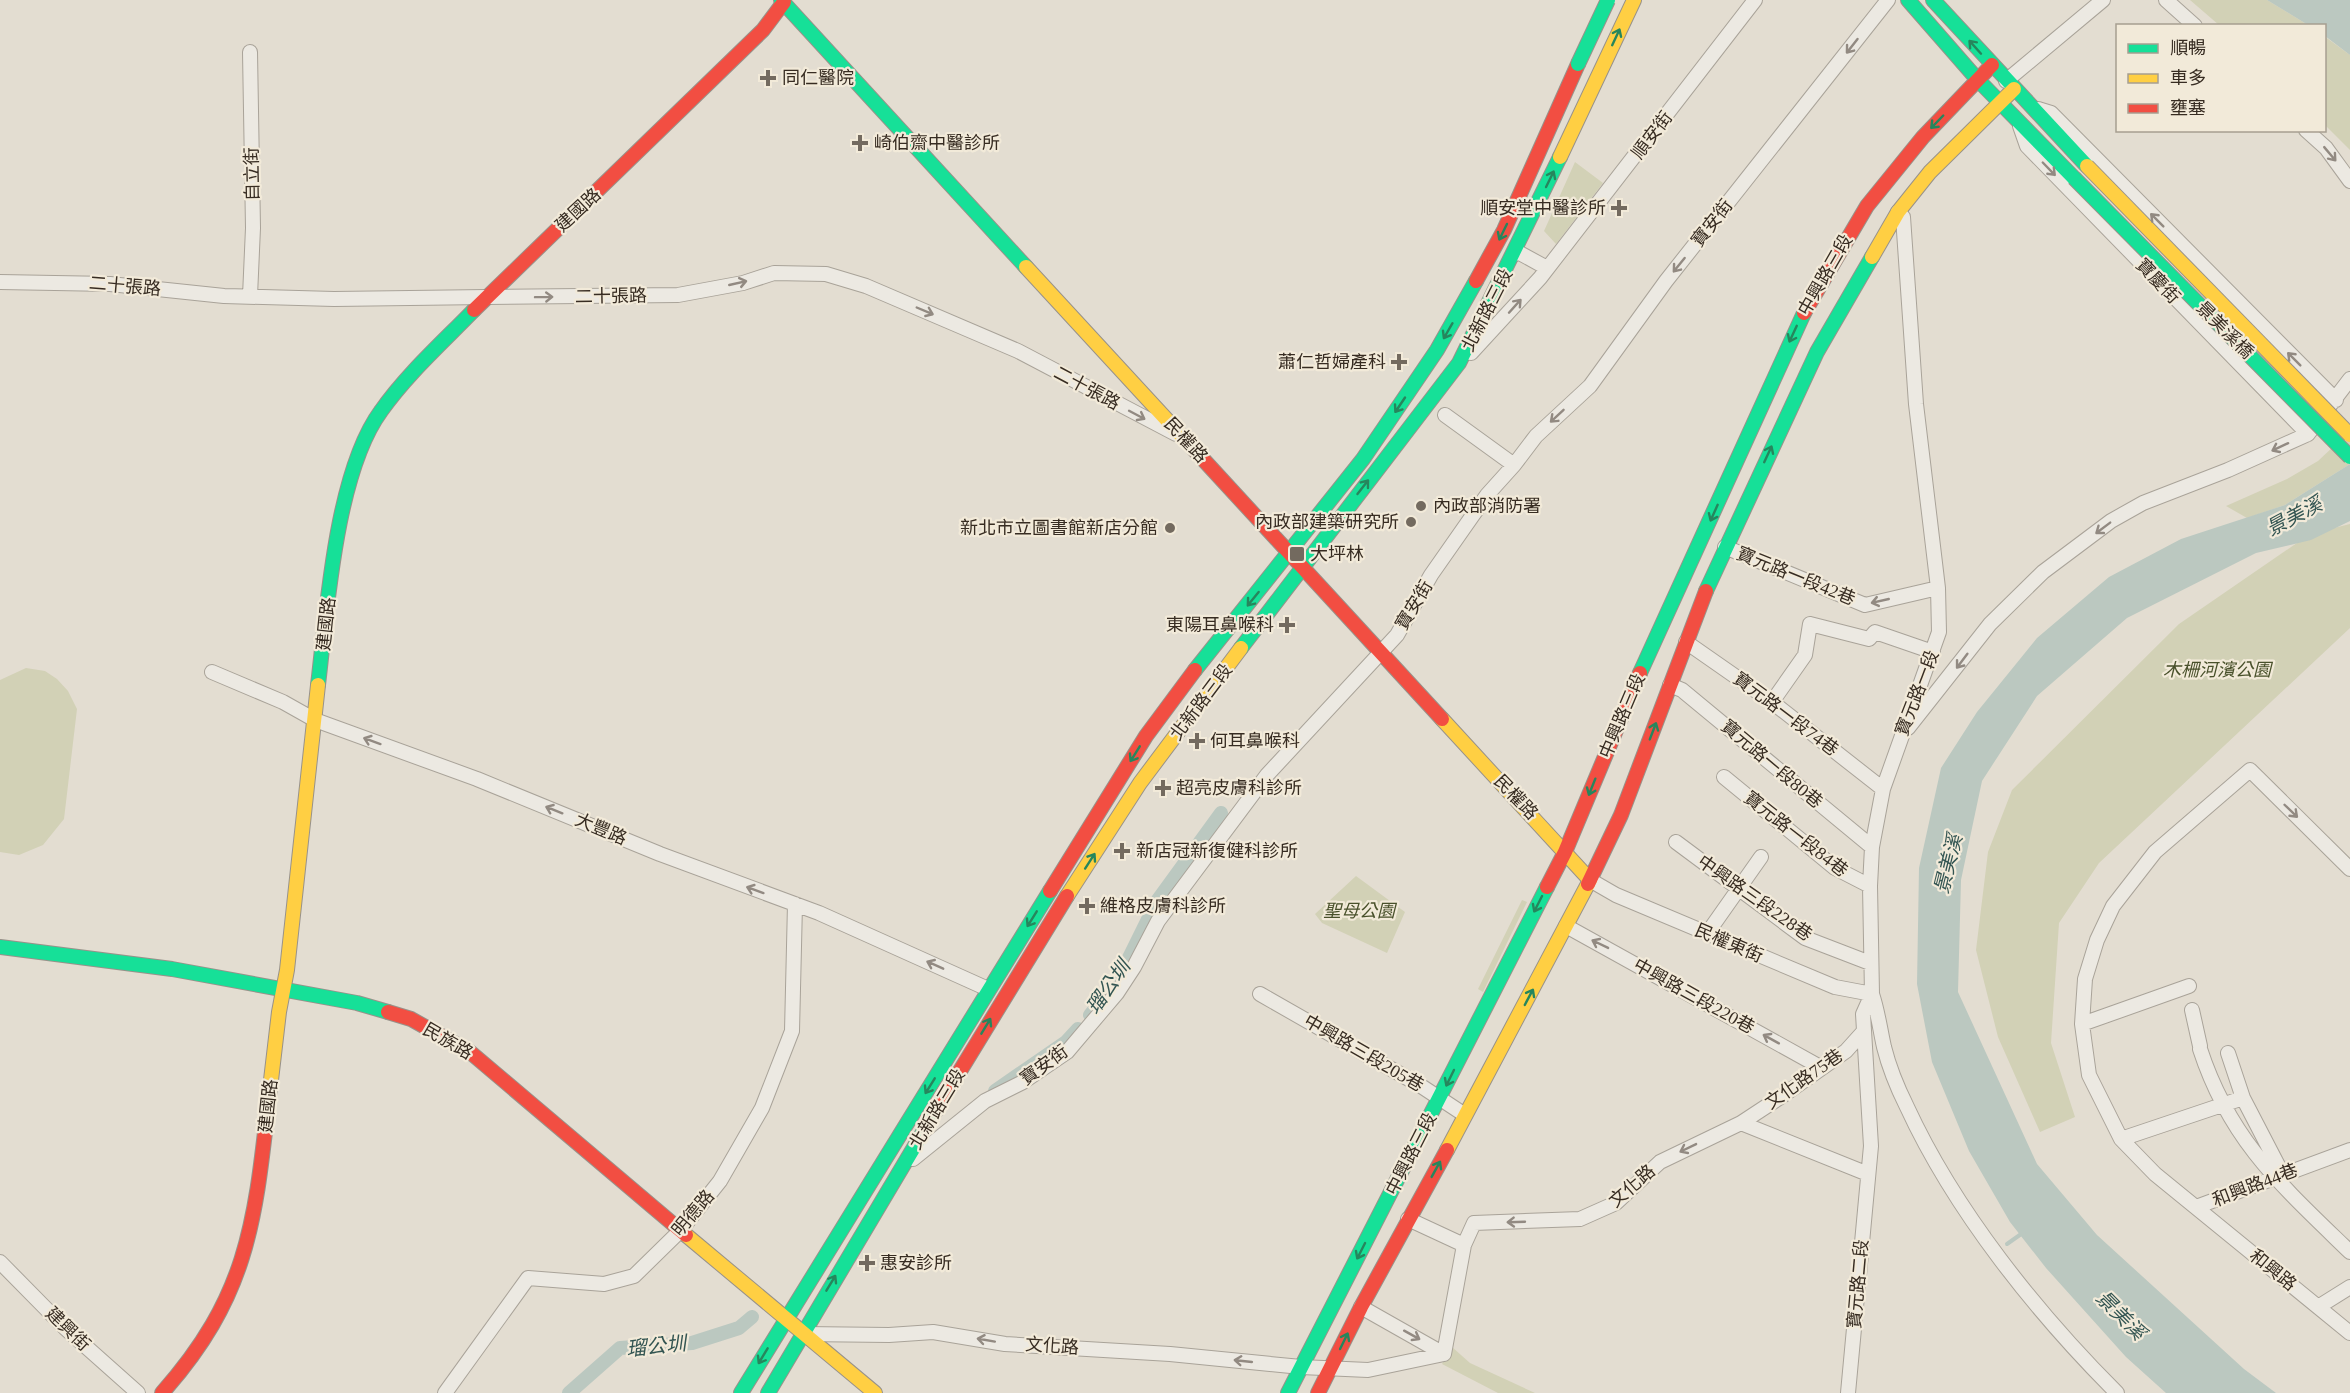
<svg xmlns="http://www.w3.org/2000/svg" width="2350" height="1393" font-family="'Times New Roman','Noto Sans TC',serif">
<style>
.green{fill:#d2d1b6}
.water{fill:#bbc8c0}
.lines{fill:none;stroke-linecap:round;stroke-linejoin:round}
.stream{stroke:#bbc8c0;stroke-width:4}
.canal{stroke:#bbc8c0;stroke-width:14}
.street-casing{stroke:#a9a399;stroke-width:16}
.fast-casing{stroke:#98928a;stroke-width:16}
.slow-casing{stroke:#98928a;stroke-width:16}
.jam-casing{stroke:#98928a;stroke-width:16}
.street{stroke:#ece9e2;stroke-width:14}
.fast{stroke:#16e098;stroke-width:14}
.slow{stroke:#ffcf43;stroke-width:14}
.jam{stroke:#f24e42;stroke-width:14}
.fast-bridge-casing{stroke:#98928a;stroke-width:16;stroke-linecap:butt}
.slow-bridge-casing{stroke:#98928a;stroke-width:16;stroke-linecap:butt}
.fast-bridge{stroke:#16e098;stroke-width:14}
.slow-bridge{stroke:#ffcf43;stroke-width:14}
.oneway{stroke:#26865d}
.oneway2{stroke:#928a82}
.poi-dot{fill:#736a5f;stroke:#f2ead9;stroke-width:2}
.labels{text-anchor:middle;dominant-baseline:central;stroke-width:4.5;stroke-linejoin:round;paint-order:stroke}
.poi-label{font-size:18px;fill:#372c22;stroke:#f2ead9;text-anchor:start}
.street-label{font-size:18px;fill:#372c22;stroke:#f2ead9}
.park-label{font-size:18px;font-style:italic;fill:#49512b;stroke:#f2ead9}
.water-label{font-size:20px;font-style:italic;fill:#335552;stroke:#f2ead9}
</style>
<rect width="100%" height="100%" fill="#e3ddd1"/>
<path class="green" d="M2190,0h77l41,25h-89z
M2324,36l26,19v95l-25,-25z
M1575,162l28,21 -47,61 -12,-13z
M2350,431v33l-65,41 -38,13 -21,-12 61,-27 31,-18z
M2350,524v104l-251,235 -40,60 -8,120 24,74 -35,15 -42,-95 -22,-87 12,-98 24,-62 167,-166 131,-90z
M26,668l19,3 12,8 11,12 9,18 -13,110 -21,26 -24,10 -19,-3v-172z
M1356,876l49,36 -18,41 -65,-30 -7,-9z
M1522,900l5,2 -44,90 -5,-3z
M1452,1347l18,16 65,30h-37l-56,-29z"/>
<path class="water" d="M2267,0h83v55l-25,-19 -1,-10 -16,-1z
M2350,464v57l-39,19 -55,13 -129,65 -90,78 -55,85 -21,99 -3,112 79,172 60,71 147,134 32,24h-110l-40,-36 -80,-89 -36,-46 -41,-71 -37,-89 -15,-78 2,-116 22,-100 36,-56 60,-74 72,-61 72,-38 104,-34z"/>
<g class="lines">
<path class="stream" d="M2007,1244l17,-12"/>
<path class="canal" d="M1090,1015l28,-35 39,-79 64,-88
M995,1091l71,-49 12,-13
M569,1393l51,-45 72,-5 47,-15 13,-11"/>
<g class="street-casing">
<path id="street" d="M2166,0l29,26
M2006,81l97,-81
M2038,109l13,4 285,287
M2020,126l7,20 281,288
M2306,130l20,18 24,33
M1513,255l3,-4 31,17
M0,282l110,2 114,12 110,3 152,-2 192,-2 65,-12 31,-10 52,1 40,12 152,65 158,83
M250,296l3,-68 -3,-176
M1471,353l69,-75 215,-278
M1445,415l69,50
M1725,547l140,58 73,-17
M1686,642l86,60 111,87
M212,672l71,30 32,18 162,59 183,75 159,59 169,76
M1670,685l12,5 190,157
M1772,702l33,-47 5,-31 59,15 6,-7 58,20
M1908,728l82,-104 53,-52 68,-51 32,-18 85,-33 80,-36 42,-55
M1724,777l111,91 35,18
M1676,842l129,96 65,25
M2350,869l-100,-99 -95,82 -42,54 -16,34 -12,39 -3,45 7,51 32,64 34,35 195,159
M1590,880l26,15 219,92 37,7
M1566,926l256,142
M1709,935l2,-7 50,-71
M1260,994l161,92 44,29
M1872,994c6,18 8,35 12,53 5,20 14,42 23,60 48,104 130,206 210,286
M2192,1010l8,36
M2082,1024l107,-38
M2200,1049c30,92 82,137 150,203
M2228,1053l15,45 40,77
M1741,1123l127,51
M2121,1139l122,-41
M913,1159l72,-58 38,-19 44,-30 50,-59 17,-26 24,-46 109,-146 130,-140 34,-60 56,-80 27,-30 22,-29 54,-50 76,-105 222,-281
M2196,1207l154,-57
M1408,1219l56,26 10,-22 106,-4 36,-16 44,-41 81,-39 44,-29 61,-43 18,-20
M0,1262l65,66 73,65
M2318,1307l32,-20
M803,1334l86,1 44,-3 72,12 165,10 131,13 67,3 76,-16 -83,-47
M1444,1354l20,-109
M445,1393l83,-115 76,6 30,-8 47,-46 39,-49 42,-73 30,-77 3,-127
M1848,1393l23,-247 -8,-132 9,-20 -2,-108 2,-39 11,-58 56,-157 -1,-44 -22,-184 -13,-187 -5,-5"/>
</g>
<g class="fast-casing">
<path id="fast" d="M781,0l245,267
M1908,0l69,79 97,99
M1933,0l154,166
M1706,591l111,-239 55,-95
M1241,648l218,-285 101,-206
M1195,670l168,-211 74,-109 39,-69
M1640,673l164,-360
M318,685c9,-76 18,-213 63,-274 26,-37 62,-69 93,-101
M0,947l172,22 185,34 31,9
M741,1393l309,-502
M768,1393l173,-291
M1288,1393l259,-506"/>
</g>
<g class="slow-casing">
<path id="slow" d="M1560,157l74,-157
M1872,257l26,-45 32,-40 84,-83
M1026,267l164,178
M1442,719l148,161
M1067,896l73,-113 101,-135
M269,1097l10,-85 8,-42 31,-285
M1447,1150l141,-266
M686,1235l189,158"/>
</g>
<g class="jam-casing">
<path id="jam" d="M1476,281l28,-51 74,-166
M474,310l289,-280 21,-28
M1804,313l63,-107 56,-69 69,-72
M1190,445l252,274
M1588,884l33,-69 85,-224
M1547,887l18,-35 75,-179
M1050,891l96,-155 49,-66
M388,1012l23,7 59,33 216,183
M941,1102l126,-206
M162,1393c87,-98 93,-172 107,-296
M1318,1393l43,-86 86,-157"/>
</g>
<use href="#street" class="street"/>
<use href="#fast" class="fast"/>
<use href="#slow" class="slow"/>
<use href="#jam" class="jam"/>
<g class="fast-bridge-casing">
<path id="fast-bridge" d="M1578,64l30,-64
M2074,178l276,279"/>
</g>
<g class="slow-bridge-casing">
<path id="slow-bridge" d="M2087,166l263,269"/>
</g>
<use href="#fast-bridge" class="fast-bridge"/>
<use href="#slow-bridge" class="slow-bridge"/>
</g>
<defs><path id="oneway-shaft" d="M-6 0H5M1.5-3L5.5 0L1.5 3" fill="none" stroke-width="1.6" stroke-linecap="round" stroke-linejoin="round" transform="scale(1.5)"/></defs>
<g class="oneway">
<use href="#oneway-shaft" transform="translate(1616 37) rotate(-65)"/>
<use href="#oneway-shaft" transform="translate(1975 47) rotate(-132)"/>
<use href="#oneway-shaft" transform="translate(1937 122) rotate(134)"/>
<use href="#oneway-shaft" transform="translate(1550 179) rotate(-64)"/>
<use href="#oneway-shaft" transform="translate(1503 232) rotate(116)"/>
<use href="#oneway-shaft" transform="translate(1448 331) rotate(120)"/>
<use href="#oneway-shaft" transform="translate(1793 334) rotate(115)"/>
<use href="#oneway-shaft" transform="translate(1400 405) rotate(124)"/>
<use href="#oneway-shaft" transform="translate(1768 454) rotate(-65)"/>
<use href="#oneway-shaft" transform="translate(1363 487) rotate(-52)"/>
<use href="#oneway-shaft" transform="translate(1714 513) rotate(114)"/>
<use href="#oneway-shaft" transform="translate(1253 599) rotate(129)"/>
<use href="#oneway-shaft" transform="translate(1653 731) rotate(-69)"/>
<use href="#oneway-shaft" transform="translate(1135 754) rotate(122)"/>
<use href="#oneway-shaft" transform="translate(1592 787) rotate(112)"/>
<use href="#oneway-shaft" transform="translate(1090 861) rotate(-57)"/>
<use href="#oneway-shaft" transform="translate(1538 904) rotate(117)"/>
<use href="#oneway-shaft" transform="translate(1032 919) rotate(122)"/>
<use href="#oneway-shaft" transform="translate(1529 997) rotate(-62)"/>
<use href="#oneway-shaft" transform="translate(986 1026) rotate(-59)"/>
<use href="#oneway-shaft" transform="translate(1450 1078) rotate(116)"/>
<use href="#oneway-shaft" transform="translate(930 1086) rotate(122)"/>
<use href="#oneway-shaft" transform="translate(1436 1169) rotate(-61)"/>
<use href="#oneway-shaft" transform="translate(1361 1251) rotate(117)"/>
<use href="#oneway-shaft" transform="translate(831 1283) rotate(-59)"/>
<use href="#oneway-shaft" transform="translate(1344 1341) rotate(-64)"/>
<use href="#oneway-shaft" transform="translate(763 1356) rotate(121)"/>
</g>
<g class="oneway2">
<use href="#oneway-shaft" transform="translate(1852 46) rotate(128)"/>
<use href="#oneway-shaft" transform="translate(2330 154) rotate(50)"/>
<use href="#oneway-shaft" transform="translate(2049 169) rotate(46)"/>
<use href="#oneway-shaft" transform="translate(2157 220) rotate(-135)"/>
<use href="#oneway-shaft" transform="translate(1679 265) rotate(129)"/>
<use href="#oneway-shaft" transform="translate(738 283) rotate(-13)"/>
<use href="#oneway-shaft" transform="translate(544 297) rotate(-1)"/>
<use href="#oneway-shaft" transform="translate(1515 306) rotate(-48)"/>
<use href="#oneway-shaft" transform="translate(925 311) rotate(23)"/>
<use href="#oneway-shaft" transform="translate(2294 359) rotate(-135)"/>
<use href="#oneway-shaft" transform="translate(1137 415) rotate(28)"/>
<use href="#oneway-shaft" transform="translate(1557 416) rotate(137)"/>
<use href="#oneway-shaft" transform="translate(2280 447) rotate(155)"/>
<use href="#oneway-shaft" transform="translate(2103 528) rotate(143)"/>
<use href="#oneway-shaft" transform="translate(1880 601) rotate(167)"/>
<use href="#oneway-shaft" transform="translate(1962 661) rotate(127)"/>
<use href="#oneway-shaft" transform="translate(372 741) rotate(-160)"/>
<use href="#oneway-shaft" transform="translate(554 810) rotate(-158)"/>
<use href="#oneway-shaft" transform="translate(2291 811) rotate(44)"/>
<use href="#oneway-shaft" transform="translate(755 890) rotate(-160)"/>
<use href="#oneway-shaft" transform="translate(1600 944) rotate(-154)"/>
<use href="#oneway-shaft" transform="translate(935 965) rotate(-156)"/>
<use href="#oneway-shaft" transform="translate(1771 1039) rotate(-151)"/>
<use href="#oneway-shaft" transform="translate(1688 1148) rotate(154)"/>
<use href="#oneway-shaft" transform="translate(1516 1222) rotate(178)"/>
<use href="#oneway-shaft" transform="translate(1412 1335) rotate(29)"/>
<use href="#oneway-shaft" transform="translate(986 1340) rotate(-170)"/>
<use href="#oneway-shaft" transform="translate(1243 1361) rotate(-174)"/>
</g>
<g class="poi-dot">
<path d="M765 69h6v6h6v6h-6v6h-6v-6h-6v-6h6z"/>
<path d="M857 134h6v6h6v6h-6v6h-6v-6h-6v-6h6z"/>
<path d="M1616 199h6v6h6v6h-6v6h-6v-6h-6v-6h6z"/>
<path d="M1396 353h6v6h6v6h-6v6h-6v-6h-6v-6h6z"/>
<circle cx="1421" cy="506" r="6"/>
<circle cx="1411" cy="522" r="6"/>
<circle cx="1170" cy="528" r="6"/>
<rect x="1289" y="546" width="16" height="16" rx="3"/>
<path d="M1284 616h6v6h6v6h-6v6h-6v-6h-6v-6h6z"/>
<path d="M1194 732h6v6h6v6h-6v6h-6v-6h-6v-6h6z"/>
<path d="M1160 779h6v6h6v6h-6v6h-6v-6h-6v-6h6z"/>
<path d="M1119 842h6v6h6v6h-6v6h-6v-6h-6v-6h6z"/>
<path d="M1084 897h6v6h6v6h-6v6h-6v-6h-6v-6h6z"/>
<path d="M864 1254h6v6h6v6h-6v6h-6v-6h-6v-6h6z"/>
</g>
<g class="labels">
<g class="poi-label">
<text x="782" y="78">同仁醫院</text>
<text x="874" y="143">崎伯齋中醫診所</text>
<text x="1606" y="208" text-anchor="end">順安堂中醫診所</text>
<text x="1386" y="362" text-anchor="end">蕭仁哲婦產科</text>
<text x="1433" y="506">內政部消防署</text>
<text x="1399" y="522" text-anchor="end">內政部建築研究所</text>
<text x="1158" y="528" text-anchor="end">新北市立圖書館新店分館</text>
<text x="1310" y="554">大坪林</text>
<text x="1274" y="625" text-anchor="end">東陽耳鼻喉科</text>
<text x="1210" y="741">何耳鼻喉科</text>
<text x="1176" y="788">超亮皮膚科診所</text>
<text x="1136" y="851">新店冠新復健科診所</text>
<text x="1100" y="906">維格皮膚科診所</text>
<text x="880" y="1263">惠安診所</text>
</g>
<g class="street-label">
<text transform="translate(1652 135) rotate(-53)">順安街</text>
<text transform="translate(252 174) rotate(-91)">自立街</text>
<text transform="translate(578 210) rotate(-43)">建國路</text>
<text transform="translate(1712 223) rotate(-52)">寶安街</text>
<text transform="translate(1825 275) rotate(-60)">中興路三段</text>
<text transform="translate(2158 281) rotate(46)">寶慶街</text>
<text transform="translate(125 286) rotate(5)">二十張路</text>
<text transform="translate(611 296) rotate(-1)">二十張路</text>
<text transform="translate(1487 310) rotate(-63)">北新路三段</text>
<text transform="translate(2225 330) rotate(45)">景美溪橋</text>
<text transform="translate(1087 388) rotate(28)">二十張路</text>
<text transform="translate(1186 440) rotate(47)">民權路</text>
<text transform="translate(1796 576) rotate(22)">寶元路一段42巷</text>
<text transform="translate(1414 605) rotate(-59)">寶安街</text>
<text transform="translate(326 624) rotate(-84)">建國路</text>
<text transform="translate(1917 693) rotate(-69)">寶元路一段</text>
<text transform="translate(1201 702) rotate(-53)">北新路三段</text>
<text transform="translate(1786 714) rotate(37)">寶元路一段74巷</text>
<text transform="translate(1622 716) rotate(-67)">中興路三段</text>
<text transform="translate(1772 764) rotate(40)">寶元路一段80巷</text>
<text transform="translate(1516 797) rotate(46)">民權路</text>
<text transform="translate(601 829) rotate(23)">大豐路</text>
<text transform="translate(1796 834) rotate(38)">寶元路一段84巷</text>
<text transform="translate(1755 898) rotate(35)">中興路三段228巷</text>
<text transform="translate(1729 943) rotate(23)">民權東街</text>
<text transform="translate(1694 996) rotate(29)">中興路三段220巷</text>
<text transform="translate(448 1041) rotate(30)">民族路</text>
<text transform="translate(1364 1053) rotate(30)">中興路三段205巷</text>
<text transform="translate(1044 1065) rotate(-36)">寶安街</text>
<text transform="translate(1804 1079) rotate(-35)">文化路75巷</text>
<text transform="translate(268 1106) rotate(-84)">建國路</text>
<text transform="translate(937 1109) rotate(-59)">北新路三段</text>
<text transform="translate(1411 1154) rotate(-63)">中興路三段</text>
<text transform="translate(2255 1185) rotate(-21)">和興路44巷</text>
<text transform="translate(1632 1186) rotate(-41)">文化路</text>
<text transform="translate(693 1213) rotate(-50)">明德路</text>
<text transform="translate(2273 1270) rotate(39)">和興路</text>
<text transform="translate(1858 1284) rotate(-85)">寶元路二段</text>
<text transform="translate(68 1329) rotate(44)">建興街</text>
<text transform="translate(1052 1346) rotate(4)">文化路</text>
</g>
<g class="park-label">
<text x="2217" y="670">木柵河濱公園</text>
<text x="1359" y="911">聖母公園</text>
</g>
<g class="water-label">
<text transform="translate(2294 516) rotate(-28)">景美溪</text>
<text transform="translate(1948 864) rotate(-76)">景美溪</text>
<text transform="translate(1108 987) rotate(-55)">瑠公圳</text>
<text transform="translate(2121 1315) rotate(45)">景美溪</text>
<text transform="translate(656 1346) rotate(-6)">瑠公圳</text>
</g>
</g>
<rect x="2116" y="24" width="210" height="108" fill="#f2ead9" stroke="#a79e90" stroke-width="1.5"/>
<rect x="2128" y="44" width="30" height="9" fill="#16e098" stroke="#a79e90" stroke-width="1.5"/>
<text x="2170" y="54" font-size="18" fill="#372c22">順暢</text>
<rect x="2128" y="74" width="30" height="9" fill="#ffcf43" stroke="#a79e90" stroke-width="1.5"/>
<text x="2170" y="84" font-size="18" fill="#372c22">車多</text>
<rect x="2128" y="104" width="30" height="9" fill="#f24e42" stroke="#a79e90" stroke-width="1.5"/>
<text x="2170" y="114" font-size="18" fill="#372c22">壅塞</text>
</svg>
